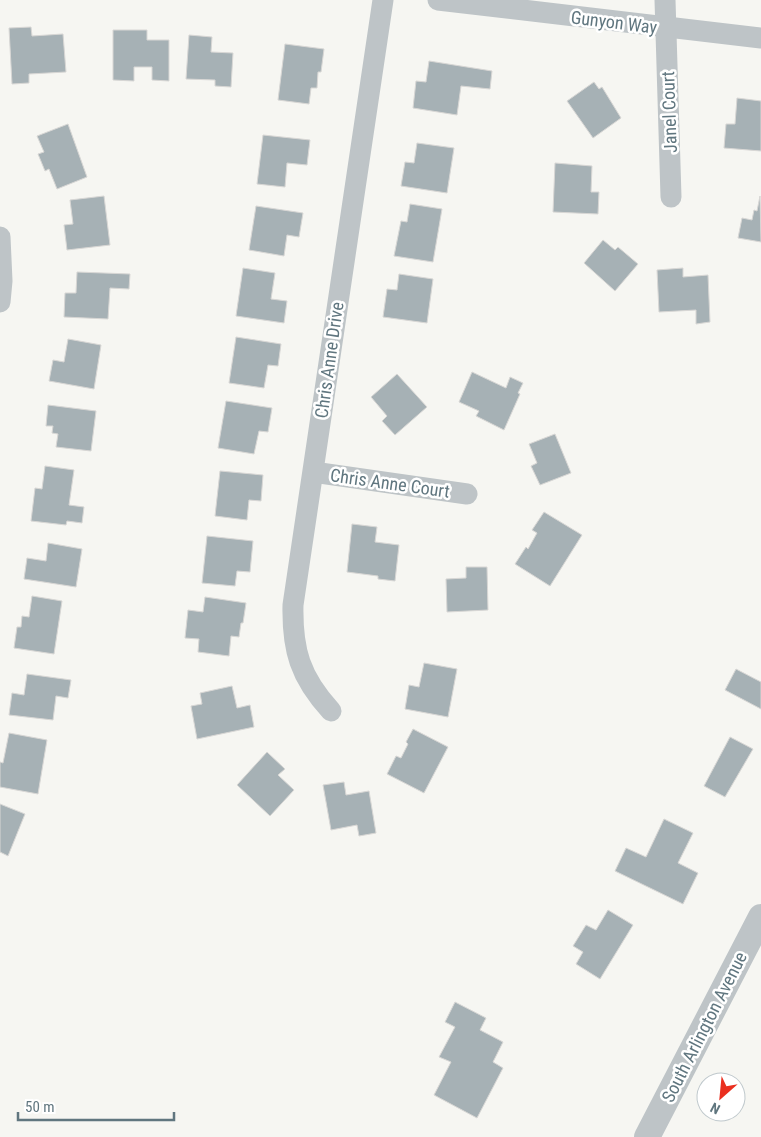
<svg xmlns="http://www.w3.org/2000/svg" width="761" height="1137" font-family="'Roboto Condensed',sans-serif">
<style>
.building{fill:#a6b1b5;stroke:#d8d7d5}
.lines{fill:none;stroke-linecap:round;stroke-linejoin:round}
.minor{stroke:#bec4c7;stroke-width:21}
.tertiary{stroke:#bec4c7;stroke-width:26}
.labels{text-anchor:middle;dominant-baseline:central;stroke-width:5;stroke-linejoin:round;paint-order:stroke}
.street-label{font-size:18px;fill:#60767f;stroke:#fff}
</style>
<rect width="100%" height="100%" fill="#f6f6f2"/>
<path class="building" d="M31,27l1,9 31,-2 3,38 -37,2v9l-17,1 -3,-56z
M113,30h34v10h22v41l-17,-1v-13h-18v14l-21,-1z
M189,35l23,2 -1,15 22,1 -2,34 -16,-1v-6l-29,-1z
M285,44l39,5 -3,23h-3l-1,16h-6l-2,16 -31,-4z
M429,61l63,10 -2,18 -29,-3 -4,29 -44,-7 3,-27 10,1z
M594,82l5,7 3,-2 19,31 -28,20 -26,-37z
M737,98l24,3v50l-37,-3 2,-24h9z
M68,124l19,53 -30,12 -8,-20 -4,2 -7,-17 6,-2 -7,-16z
M263,135l47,5 -3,25 -20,-2 -2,24 -28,-3z
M417,143l37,5 -7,45 -46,-7 4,-24 9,1z
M555,163l37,3 -1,26h8l-1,22 -45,-2z
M104,196l6,49 -43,5 -3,-25 9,-1 -3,-24z
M760,196l1,46 -23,-4 4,-20 10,2 2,-10 3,1z
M410,204l32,5 -9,53 -39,-6 7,-35 6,1z
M256,206l47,7 -4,24 -12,-2 -3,21 -35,-6z
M603,240l12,10 3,-3 20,17 -23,27 -31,-28z
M243,268l32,5 -4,26 16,2 -3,22 -48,-7z
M683,268v9l25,-2 2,47 -14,2v-14l-37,2 -2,-42z
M77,272l53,2 -1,15 -19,-1 -2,31 -44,-2 1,-24h11z
M399,274l34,5 -6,44 -44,-6 4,-28 10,1z
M236,337l45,7 -3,22 -10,-1 -4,23 -35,-5z
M68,339l33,6 -7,44 -45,-8 4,-21 11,2z
M472,372l34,16 4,-11 13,6 -5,10 2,1 -16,36 -28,-14 3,-5 -20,-9z
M397,374l30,33 -32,28 -13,-14 5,-5 -16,-19z
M226,401l46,7 -4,24 -9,-1 -5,23 -36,-6z
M48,405l48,6 -5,40 -35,-4 2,-13 -6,-1 1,-7h-7z
M555,434l16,39 -31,12 -9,-19 6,-3 -8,-19z
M45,466l29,4 -5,35 15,2 -2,16 -15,-2 -1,4 -35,-4 4,-33 7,1z
M220,471l43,4 -2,26 -12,-1 -2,20 -32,-4z
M544,512l38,23 -32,51 -35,-22 11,-17 2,2 9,-16 -5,-3z
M352,524l25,3 -2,15 24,3 -4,36 -17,-2v-3l-31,-4z
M207,536l46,5 -3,31 -13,-1 -2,15 -33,-3z
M48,543l34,6 -6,38 -52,-8 3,-21 19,3z
M466,567h21l1,43 -41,2 -1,-33 20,-1z
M32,596l30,5 -8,53 -40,-6 3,-21h4l1,-11 7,1z
M205,597l41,6 -3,20h-2l-2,14 -8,-1 -2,20 -31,-4 1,-13 -14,-1 3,-28 15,2z
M424,663l33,6 -9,48 -43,-8 4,-24 10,2z
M736,669l25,13v27l-36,-19z
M27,674l44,6 -3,18 -12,-2 -3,24 -44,-5 3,-22 12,2z
M232,686l5,22 13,-3 4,22 -57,12 -6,-33 11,-2 -2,-11z
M413,729l35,18 -24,46 -37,-19 9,-18 5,2 7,-14 -2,-2z
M9,733l38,7 -9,54 -38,-7v-25l3,1z
M730,737l23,12 -28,48 -21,-11z
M267,752l18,17 -7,6 16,15 -24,26 -33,-31z
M344,782l2,13 23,-4 7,42 -17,3 -2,-11 -26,5 -8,-45z
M0,804l25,10 -17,42 -8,-4z
M664,819l29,14 -15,30 20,10 -15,31 -68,-33 11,-23 20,9z
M608,910l25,15 -33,54 -24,-15 7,-12 -10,-6 13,-21 10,5z
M455,1002l31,16 -6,12 23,12 -10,20 10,6 -26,50 -43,-23 17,-33 -12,-5 16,-30 -10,-5z"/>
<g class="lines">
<path class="minor" d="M438,0l323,38
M665,0l6,197
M0,237l2,44 -2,21
M313,472l154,22
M331,711c-31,-34 -39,-61 -38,-106l90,-605"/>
<path class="tertiary" d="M647,1137l114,-220"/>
</g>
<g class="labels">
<g class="street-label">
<text transform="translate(614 22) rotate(7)">Gunyon Way</text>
<text transform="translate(669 112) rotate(-92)">Janel Court</text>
<text transform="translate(329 360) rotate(-82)">Chris Anne Drive</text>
<text transform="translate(390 483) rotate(8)">Chris Anne Court</text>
<text transform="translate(704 1027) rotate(-63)">South Arlington Avenue</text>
</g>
</g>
<g transform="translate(721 1097) rotate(207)"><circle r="24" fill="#ffffff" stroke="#bfc8cc"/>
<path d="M0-4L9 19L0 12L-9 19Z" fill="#ea2f1f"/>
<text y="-8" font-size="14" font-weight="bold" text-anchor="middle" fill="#60767f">N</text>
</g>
<path d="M18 1112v8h156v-8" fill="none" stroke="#60767f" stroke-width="2.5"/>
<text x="25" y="1112" font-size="15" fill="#60767f" stroke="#ffffff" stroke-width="4" paint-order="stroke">50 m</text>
</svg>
